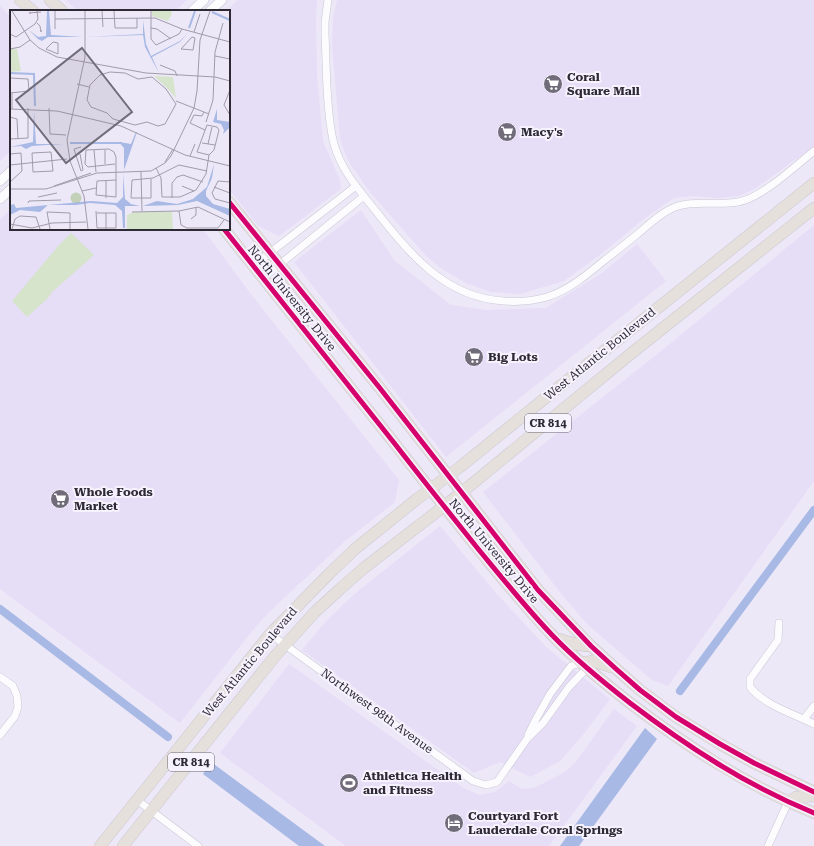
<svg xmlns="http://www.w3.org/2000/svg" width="814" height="846" font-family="'Roboto Serif',serif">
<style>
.built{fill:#e6ddf7}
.green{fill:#d6e4cb}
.water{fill:#a7b9e4}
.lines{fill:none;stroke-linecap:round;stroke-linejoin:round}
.canal{stroke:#a7b9e4;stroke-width:8}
.minor-casing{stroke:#cac6d2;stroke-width:8}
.tertiary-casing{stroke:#cac6d2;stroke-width:10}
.primary-casing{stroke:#cbc8d0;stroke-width:12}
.minor{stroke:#fcfcfe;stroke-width:7}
.tertiary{stroke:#fcfcfe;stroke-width:9}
.primary{stroke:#e6e0dd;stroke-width:11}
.cycleway-casing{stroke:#f6f2fe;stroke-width:8}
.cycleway{stroke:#d6006c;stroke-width:5}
.labels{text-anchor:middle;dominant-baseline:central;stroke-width:4;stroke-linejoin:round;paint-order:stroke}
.shield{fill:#f6f2fe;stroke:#6a6671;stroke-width:1}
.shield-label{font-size:11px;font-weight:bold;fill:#2e2a35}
.poi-label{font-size:12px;font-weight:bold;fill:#2e2a35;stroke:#f6f2fe;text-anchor:start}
.street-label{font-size:12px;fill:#2e2a35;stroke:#f6f2fe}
.inset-river{fill:none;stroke:#a7b9e4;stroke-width:2}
.inset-road{fill:none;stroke:#a19caa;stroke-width:1}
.view{fill:#716c79;fill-opacity:0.15;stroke:#716c79;stroke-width:2}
.inset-edge{fill:none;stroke:#2e2a35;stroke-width:2}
</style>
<rect width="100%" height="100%" fill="#ede8f8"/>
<path class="built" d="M66,0h121l-12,11h-98z
M238,0h79l-1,18 1,59 6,64 17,39 1,9 -62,47 -21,-10 -29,-37v-178h-3z
M337,0h477v146l-58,42 -17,8 -21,2 -27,-2 -16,2 -10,6 -20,14 -44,36 -37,27 -44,13 -29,-2 -25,-9 -24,-14 -16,-13 -56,-64 -20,-28 -6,-13 -4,-13 -8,-93 1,-27z
M0,6l11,11v134l-11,10z
M11,209v20h192l47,64 149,187 -4,22 -51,40 -76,71 -20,23 -68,87 -180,-134v-370z
M361,210l33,50 57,45 35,5 60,-2 56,-35 35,-29 29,37 -220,176 -152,-195z
M814,225v256l-146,205 -16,-6 -65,-56 -28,-33 -76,-99 182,-144z
M440,526l55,66 51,55 64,52 -27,36 -23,26 -30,16 -30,-15 -26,11 -172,-123 25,-30 31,-29z
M289,664l173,123 17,8 16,-3 14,-11 13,8 12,-1 31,-16 10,-9 39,-54 23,17 -88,120h-203l-126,-93z"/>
<path class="green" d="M71,233l23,22 -42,37 -4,6 -21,19 -15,-16 47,-56z"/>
<path class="water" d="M645,728l12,11 -78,107h-19z
M211,762l114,84h-26l-96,-72z"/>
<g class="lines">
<path class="canal" d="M0,609l168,128
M680,691l134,-181"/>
<g class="minor-casing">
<path id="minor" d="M328,0l-3,22v12c1,18 1,36 2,53 1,19 2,38 7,57 7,26 25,46 41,66 34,43 70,88 129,91 14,1 29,0 43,-4 22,-7 41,-23 59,-38 12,-9 23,-18 34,-27 9,-8 20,-18 31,-23 19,-10 46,-3 67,-7 24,-4 57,-36 76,-51
M253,266l103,-80
M263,278l101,-82
M779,623l-1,17 -28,39v8c14,18 44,27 64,37
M270,634l203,147 13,4 11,-3 30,-43 16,-16 26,-36 18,-19
M0,677l13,9 4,10 1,11 -3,9 -15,19
M804,719l10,-13
M528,735l7,-14 15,-27 21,-28 10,-3
M137,800l61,46
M768,846l20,-44"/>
</g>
<g class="tertiary-casing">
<path id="tertiary" d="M192,11l12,-11
M210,11l12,-11
M0,181l11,-10
M0,199l11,-10"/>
</g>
<g class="primary-casing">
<path id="primary" d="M20,0l13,11
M50,0l12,11
M229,202l150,185 159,203 53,56 24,22 25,22 36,27 44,27 34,19 60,29
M224,229c57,72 114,143 171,215 27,35 56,71 84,106 24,29 48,59 74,86 24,25 50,46 77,67 58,44 116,82 184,110
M559,639c11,4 20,7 32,7
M581,663l12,-2 18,6
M788,802l8,-5 18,-1
M100,846l170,-212 59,-60 26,-25 62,-50 43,-32 89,-72 265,-212
M123,846l153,-191 39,-43 25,-23 24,-21 97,-75 172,-141 181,-144"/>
</g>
<use href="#minor" class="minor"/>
<use href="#tertiary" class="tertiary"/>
<use href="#primary" class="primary"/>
<g class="cycleway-casing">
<path id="cycleway" d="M229,202l150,185 159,203 53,56 24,22 25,22 36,27 44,27 34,19 60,29
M224,229c57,72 114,143 171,215 27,35 56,71 84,106 24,29 48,59 74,86 24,25 50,46 77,67 58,44 116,82 184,110"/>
</g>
<use href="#cycleway" class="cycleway"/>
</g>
<defs>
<g id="supermarket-disc" transform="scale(1)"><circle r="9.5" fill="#716c79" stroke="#f6f2fe"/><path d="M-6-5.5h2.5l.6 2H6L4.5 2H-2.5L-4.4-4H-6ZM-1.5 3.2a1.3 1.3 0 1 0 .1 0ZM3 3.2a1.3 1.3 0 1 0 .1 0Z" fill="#fff"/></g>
<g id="stadium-disc" transform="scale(1)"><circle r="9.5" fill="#716c79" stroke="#f6f2fe"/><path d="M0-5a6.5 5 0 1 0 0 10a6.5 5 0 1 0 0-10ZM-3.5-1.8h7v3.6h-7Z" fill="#fff"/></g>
<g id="hotel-disc" transform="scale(1)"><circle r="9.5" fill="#716c79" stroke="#f6f2fe"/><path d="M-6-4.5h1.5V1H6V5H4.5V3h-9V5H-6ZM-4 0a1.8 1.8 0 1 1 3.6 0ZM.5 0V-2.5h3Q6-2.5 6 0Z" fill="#fff"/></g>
</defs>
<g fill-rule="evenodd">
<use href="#supermarket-disc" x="553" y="84"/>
<use href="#supermarket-disc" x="507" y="132"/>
<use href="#supermarket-disc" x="474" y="357"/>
<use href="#supermarket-disc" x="60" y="499"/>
<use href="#stadium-disc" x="349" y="783"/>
<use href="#hotel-disc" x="454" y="823"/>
</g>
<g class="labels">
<g class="shield">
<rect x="525" y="414" width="46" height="18" rx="3"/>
<rect x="168" y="753" width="46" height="18" rx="3"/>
</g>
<g class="shield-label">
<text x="548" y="423">CR 814</text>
<text x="191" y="762">CR 814</text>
</g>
<g class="poi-label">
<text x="567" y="77">Coral<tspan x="567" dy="14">Square Mall</tspan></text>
<text x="521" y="132">Macy's</text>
<text x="488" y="357">Big Lots</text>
<text x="74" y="492">Whole Foods<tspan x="74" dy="14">Market</tspan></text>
<text x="363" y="776">Athletica Health<tspan x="363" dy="14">and Fitness</tspan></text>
<text x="468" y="816">Courtyard Fort<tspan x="468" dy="14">Lauderdale Coral Springs</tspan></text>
</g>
<g class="street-label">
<text transform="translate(292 298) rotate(51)">North University Drive</text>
<text transform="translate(600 354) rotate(-39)">West Atlantic Boulevard</text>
<text transform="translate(494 551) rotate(50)">North University Drive</text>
<text transform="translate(250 662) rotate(-50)">West Atlantic Boulevard</text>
<text transform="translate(377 711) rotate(36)">Northwest 98th Avenue</text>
</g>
</g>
<g transform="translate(10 10)">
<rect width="220" height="220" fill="#ede8f8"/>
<path d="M142,1h19l1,3 -4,7 -16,-5zM0,39h7l4,22 -11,1zM144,66l19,1 3,21 -11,-12zM124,202h38l1,17h-46v-14z" fill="#d6e4cb"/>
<path d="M60.5 188a5.5 5.5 0 1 1 11 0a5.5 5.5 0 1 1-11 0Z" fill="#c3d1b8"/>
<path d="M37,1h2l2,24 32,2h-35l-6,4 -4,-2 -9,-9 9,7 8,-1zM133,10l3,24 5,12 29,-15 8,-8 -8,9 -28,15 7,16 -14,-26 -2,-12 -57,2 57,-3zM207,99v11l13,2v5l-7,7 -6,25 7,-29 -3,-6 -8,-2zM24,101l2,33h28l-32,2 -6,3 -5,-3 -11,1 23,-5zM126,122h1l-13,38v-22l-5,-6 12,2zM204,154l-2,14 -6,13v5l7,8 17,5v7l-33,-15 -19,4 -35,1 14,-5 20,3 16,-5 14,-12zM113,164l2,25 6,5 9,2h-15v22h-2l-1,-17 -7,-6 -25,-2 -14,2h-28l-8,7 -20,-2 -10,5v-10l4,-1 2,4 75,-7 26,2 6,-6z" fill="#a7b9e4"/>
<path class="inset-river" d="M202,2l18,8M179,18l6,-17M0,63l24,1 1,32M60,133h52"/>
<path class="inset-road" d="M2,1l18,29 9,8 18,9 89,16 69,4 15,4M45,1v18M75,1v46l-18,83 3,21 14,35 4,33M92,1l1,16M104,1l1,17h22v-10M141,1v28l5,6M21,3h-2l12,-1M45,9l100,-1 27,11 48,13M27,13l3,3 1,6v-2M141,18l6,1 14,10M184,22l6,-18M0,24l6,3 19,-13 3,-5 -1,-8M182,27l3,1 -2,12 -12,-1zM43,32l5,1v11l-12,-5zM146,35l23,-11 3,-5M0,39l10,-2 10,-7M205,46l15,3M150,55l15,6 2,5M100,62l15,1 13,6 14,-2 14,12 10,15 -11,20 -7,2 -11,-4 -12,3 -22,-6 -6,-6 -16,-6 -4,-7 3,-15 10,-10zM0,68l18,1 1,12 -19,2M67,74l12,3M220,80l-6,15 6,10M166,91l33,13M39,98l1,26 16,1M0,99l47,2 64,15 64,29 45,11M2,99v-16M194,102l-2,4 -8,-1 -4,8 15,7M0,107l7,2 1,20M196,112l7,-22 2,-48 8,-29M0,129l18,-1v-30M192,133l13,2M198,134l4,-17M84,140l2,22M95,140v14M41,142l2,19 -20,1 -1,-19zM104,142l2,5v40l-20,-2 1,-14 19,-1M104,142l-5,-3 -23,1 -1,14 3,3 27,-3M0,144l11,-1 1,18 -12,11M70,144l3,16 -2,1 -7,-22 7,-2M180,146l5,-12M155,152l8,-13M0,155l57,-6M146,158l5,10 1,19h18l16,-7 10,-16 3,-19 5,-5 5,-20 -2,-3 -10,-2 -10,27 12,3M131,162l1,39M141,169v19h-20l1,-18 21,-2 26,-13 28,6M96,170v18M220,172l-12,-1 -6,12 3,6 15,4M44,176l37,-13M172,176l12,5M204,177l16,6M0,179h36l51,-16 54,-2 14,-8 6,-7 23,-48 3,-17 3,-51 10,-29M72,181l14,-3M28,187l19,-4M162,188v-15l5,-6 6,-2 20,7M18,193l1,-2 32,-1M86,201l1,17h19v-15h-19M169,201l2,14M122,202l47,-1 19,-4 32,15M96,203v16M181,209l5,-4v-8M0,214l22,4 20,-5 34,-1M171,215l6,3h31l6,-8M2,219l3,-10 5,-3 16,1 4,12M40,219l-3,-17 23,1v16"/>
<path class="view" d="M72,38l50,64 -66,51 -50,-63z"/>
<rect width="220" height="220" class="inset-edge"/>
</g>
</svg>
